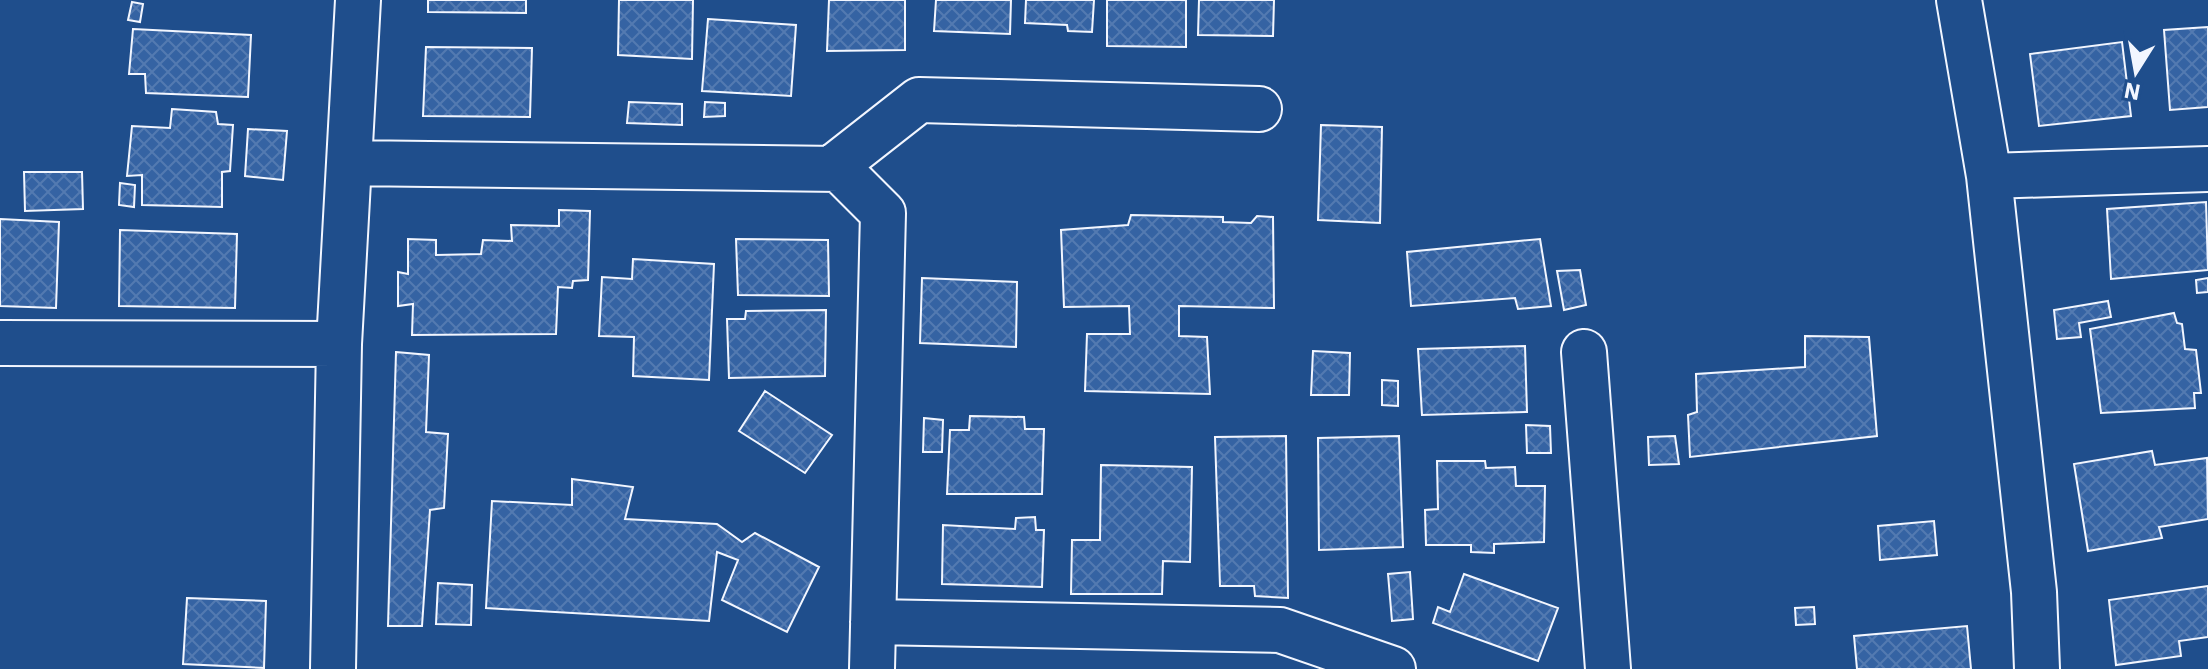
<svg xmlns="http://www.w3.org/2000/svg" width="2208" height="669" font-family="'IBM Plex Sans',sans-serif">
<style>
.building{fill:url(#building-cross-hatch);stroke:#f2f6ff;stroke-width:2}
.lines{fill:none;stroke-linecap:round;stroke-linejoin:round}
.minor-casing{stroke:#f2f6ff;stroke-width:48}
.minor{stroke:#1f4e8c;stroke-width:44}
</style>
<defs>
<pattern id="building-cross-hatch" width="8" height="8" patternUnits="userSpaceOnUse" patternTransform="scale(2)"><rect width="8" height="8" fill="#3563a3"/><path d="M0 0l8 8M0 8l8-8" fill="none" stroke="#537ab1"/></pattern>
</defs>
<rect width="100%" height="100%" fill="#1f4e8c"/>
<path class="building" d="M428,0h98v13l-98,-1z
M619,0h74l-1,59 -74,-4z
M829,0h76v50l-78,1z
M936,0h75l-1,34 -76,-3z
M1026,0h68l-2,32 -24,-1 -1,-6 -42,-2z
M1107,0h79v47l-79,-1z
M1199,0h75l-1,36 -75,-1z
M132,2l11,2 -3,18 -12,-2z
M708,19l88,6 -5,71 -89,-5z
M2208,27v80l-38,3 -6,-80z
M133,29l118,6 -3,62 -102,-4 -1,-19h-16z
M2122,42l9,74 -92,10 -9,-72z
M426,47l106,1 -2,69 -107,-1z
M629,102l53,2v21l-55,-2z
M705,102l20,1v13l-21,1z
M172,109l44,3 2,12 15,1 -3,46 -8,1v35l-80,-2v-30l-15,1 5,-50 38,2z
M1321,125l61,2 -2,96 -62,-3z
M248,129l39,2 -4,49 -38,-4z
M24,172h58l1,37 -58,2z
M120,183l15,2 -1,22 -15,-2z
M2206,202l2,68 -97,9 -4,-70z
M559,210l31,1 -2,69 -15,1 -1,7 -14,-1 -2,47 -144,1 1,-31 -15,2v-34l10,2v-35l28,1v15l45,-1 2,-14 29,1 -1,-16 48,1z
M1131,215l92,2v5l28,1 6,-7 16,1 1,91 -95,-2v30l28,1 3,57 -125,-3 2,-57h43l-1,-28 -65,1 -3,-77 67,-5z
M0,219l59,3 -3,86 -56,-2z
M120,230l117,4 -2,74 -116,-2z
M736,239l92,1 1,56 -91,-1z
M1540,239l11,67 -33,3 -3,-11 -104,8 -4,-54z
M633,259l81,5 -5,116 -76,-4 1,-39 -35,-1 3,-59 30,2z
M1580,270l6,35 -22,5 -7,-39z
M922,278l95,4 -1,65 -96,-4z
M2208,278v14l-11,1 -1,-13z
M2108,301l3,16 -32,6 2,14 -24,2 -3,-29z
M826,310l-1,66 -96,2 -2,-59h18l1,-8z
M2174,313l3,10 5,1 3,25 11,1 5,43h-7l1,15 -94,5 -11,-84z
M1805,336l64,1 8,99 -187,21 -2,-42 9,-3 -1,-38 109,-7z
M1525,346l2,66 -105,3 -4,-66z
M1313,351l37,2 -1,42h-38z
M396,352l33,3 -3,77 22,2 -4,74 -14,2 -8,116h-34z
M1382,380l16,1v25l-16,-1z
M765,391l67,44 -27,38 -66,-42z
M970,416l54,1 1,12h19l-2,65h-95l3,-64h19z
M924,418l19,2 -1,32h-19z
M1526,425l24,1 1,27h-24z
M1286,436l2,162 -33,-2 -1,-10h-34l-5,-149z
M1399,436l4,111 -84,3 -1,-112z
M1675,436l4,28 -30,1 -1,-28z
M2152,451l3,14 52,-7 1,61 -49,8 3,11 -74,13 -14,-87z
M1437,461h48l1,7 29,-1 1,19h29l-1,56 -50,2v9l-23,-1v-7h-45l-1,-35 13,-1z
M1101,465l91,2 -2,95 -27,-1 -1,33h-91l1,-54h28z
M572,479l61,8 -8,32 92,5 25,18 13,-9 64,34 -32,65 -65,-32 16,-40 -21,-8 -8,69 -223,-13 6,-107 80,4z
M1035,517l1,13h8l-2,57 -100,-3 1,-59 72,4 1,-11z
M1934,521l3,34 -57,5 -2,-34z
M1410,572l3,47 -21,2 -4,-47z
M1464,574l94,34 -20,53 -105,-38 5,-16 12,5z
M438,583l34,2 -1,40 -35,-1z
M2208,586v51l-29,4 2,15 -65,9 -7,-65z
M187,598l79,3 -2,67 -81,-4z
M1814,607l1,17 -19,1 -1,-17z
M1967,626l4,43h-114l-3,-33z"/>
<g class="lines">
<g class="minor-casing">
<path id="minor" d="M1959,0l30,176 45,416 3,77
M349,163l490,6 44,44 -11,456
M831,169l88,-69 340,9
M1989,176l219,-7
M0,343l339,1
M1584,352l24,317
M873,622l407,8 113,39
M333,669l6,-325 19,-344"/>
</g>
<use href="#minor" class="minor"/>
</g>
<g transform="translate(2136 72) rotate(191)" stroke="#1f4e8c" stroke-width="6" paint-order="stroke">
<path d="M0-6L14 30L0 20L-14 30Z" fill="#f2f6ff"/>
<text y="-12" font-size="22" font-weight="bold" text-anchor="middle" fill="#f2f6ff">N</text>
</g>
</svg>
